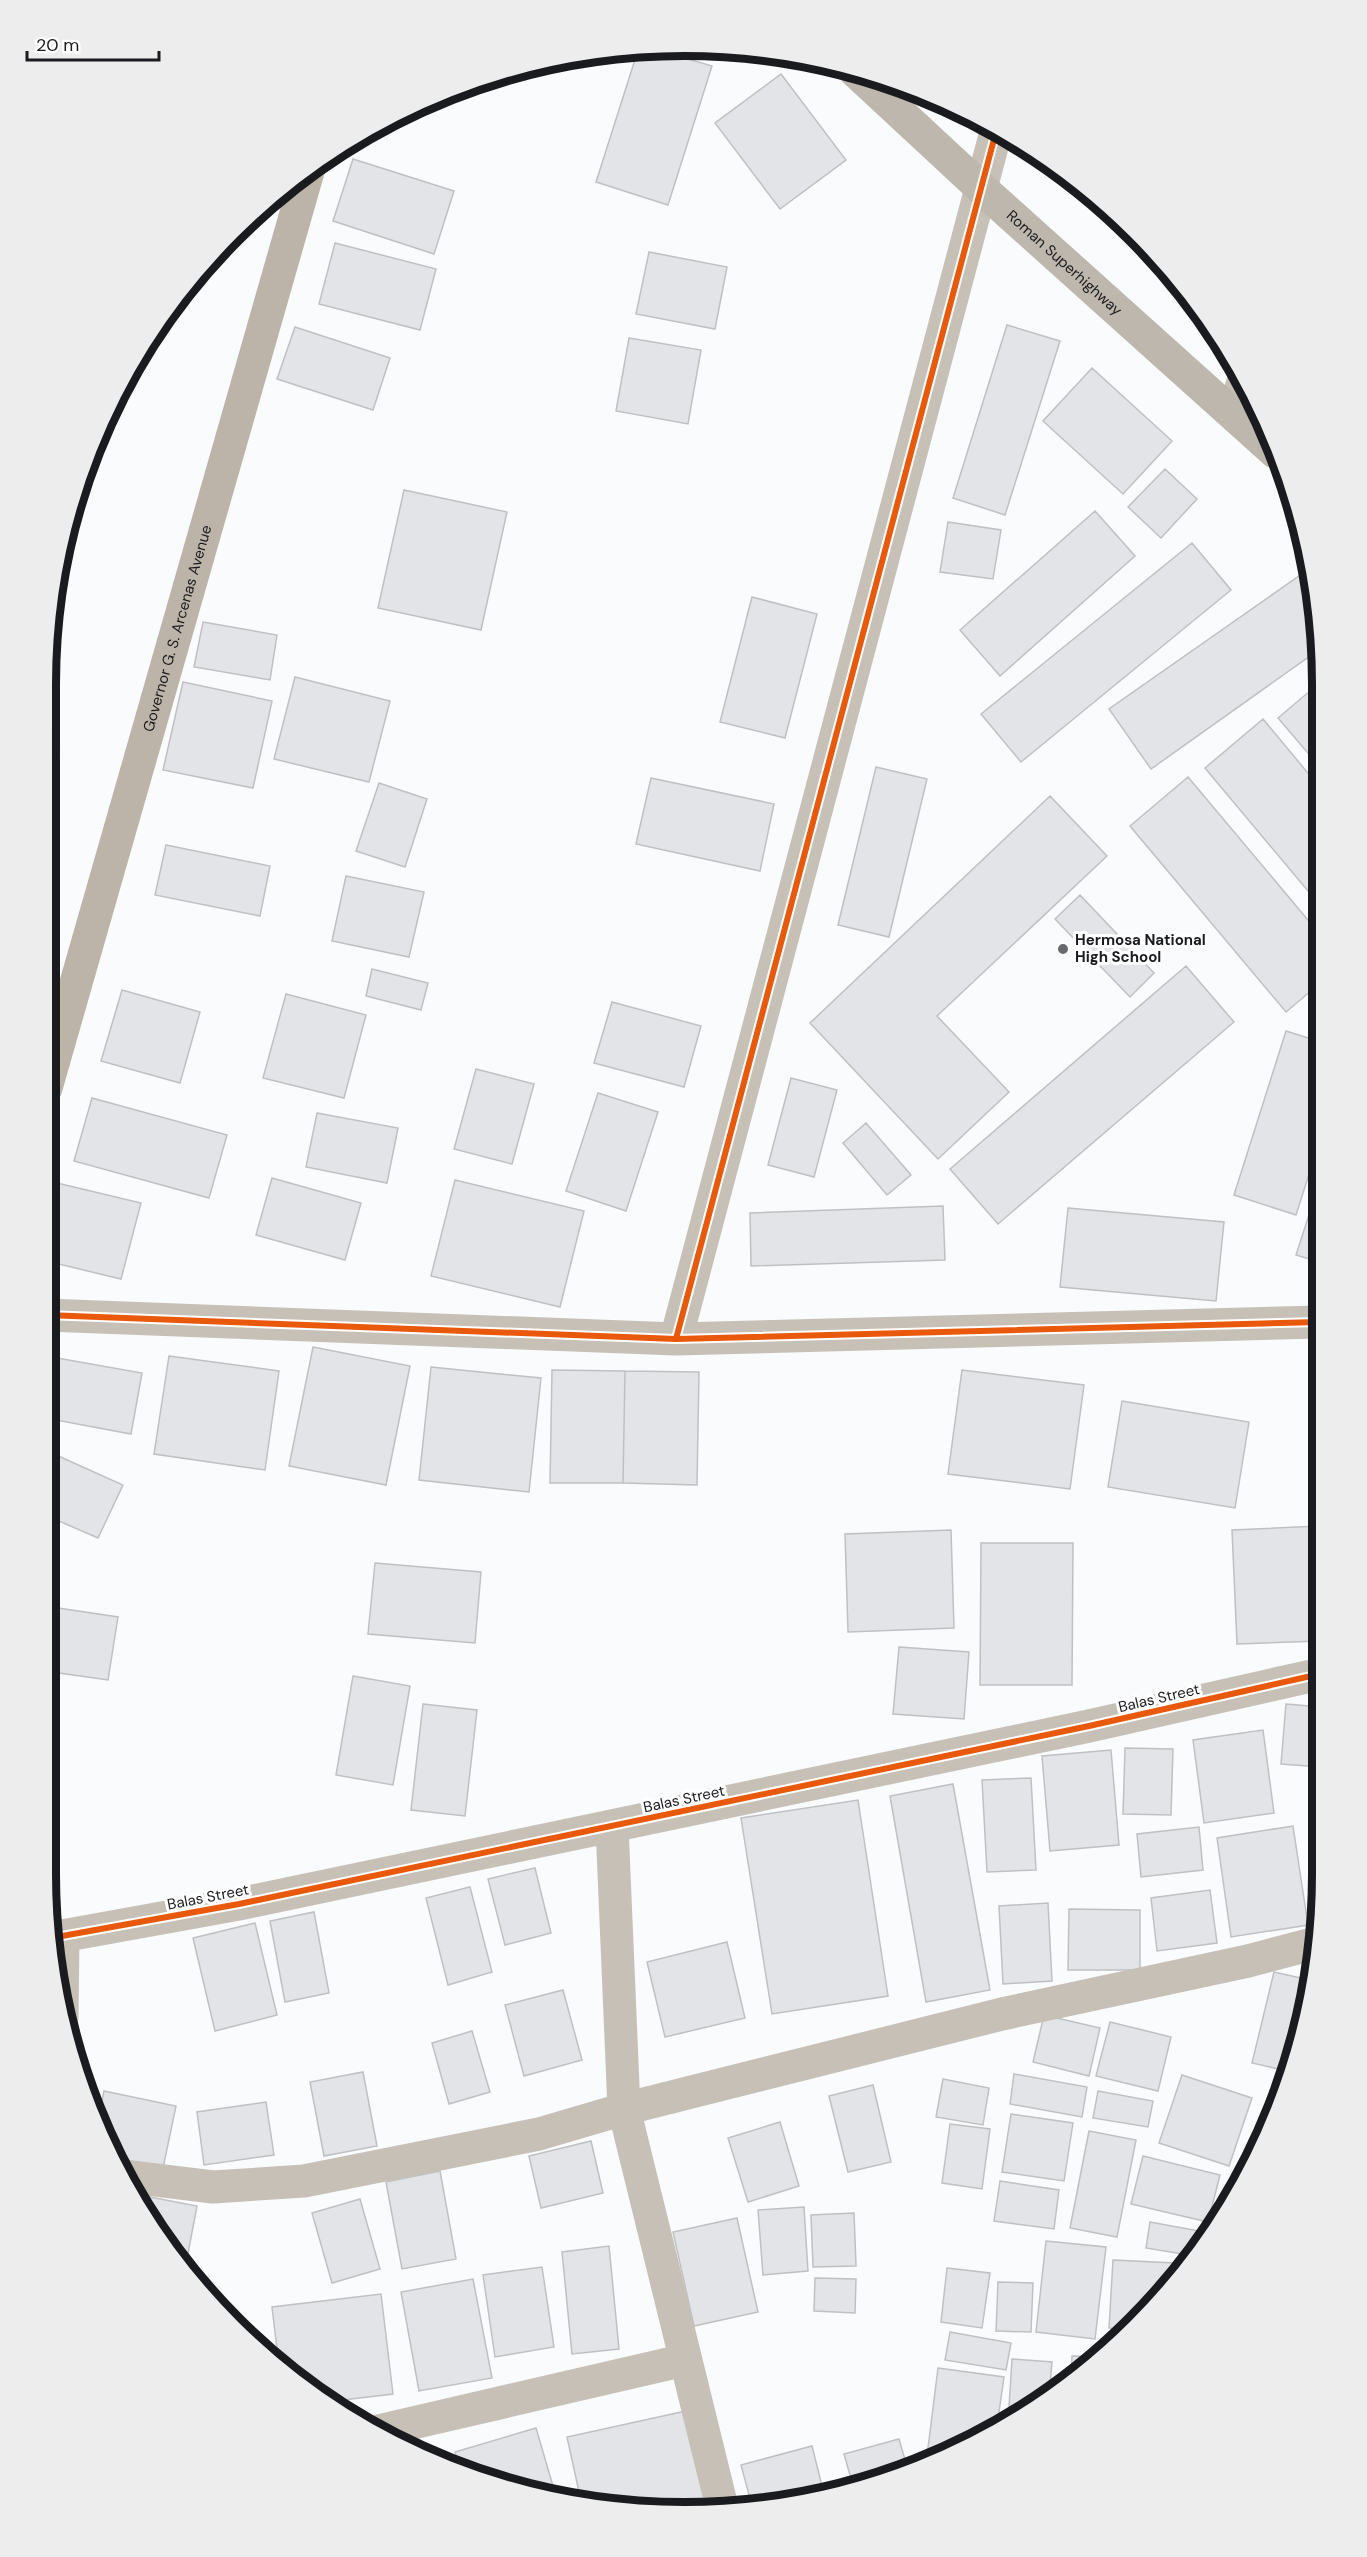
<svg xmlns="http://www.w3.org/2000/svg" width="1367" height="2557" font-family="'DM Sans',sans-serif">
<style>
.building{fill:#e3e4e7;stroke:#bfc0c2;stroke-width:1.5}
.lines{fill:none;stroke-linecap:round;stroke-linejoin:round}
.street{stroke:#c6c0b7;stroke-width:33}
.secondary{stroke:#bcb4a9;stroke-width:33}
.primary{stroke:#beb7ad;stroke-width:33}
.cycleway-casing{stroke:#fff;stroke-width:10}
.cycleway{stroke:#e8590c;stroke-width:6}
.poi-dot{fill:#68696c;stroke:#fff;stroke-width:2}
.labels{text-anchor:middle;dominant-baseline:central;stroke-width:6;stroke-linejoin:round;paint-order:stroke}
.street-label{font-size:15px;fill:#1a1b1e;stroke:#fff}
.poi-label{font-size:15px;font-weight:bold;fill:#1a1b1e;stroke:#fff;text-anchor:start}
.rim{fill:none;stroke:#1a1b1e;stroke-width:8}
</style>
<rect width="100%" height="100%" fill="#fafbfd"/>
<path class="building" d="M639,47h8l65,19 -44,139 -72,-23z
M781,74l65,86 -66,49 -65,-86z
M353,159l101,32 -20,63 -101,-33z
M335,243l101,26 -16,61 -101,-26z
M649,252l78,15 -12,62 -79,-15z
M1007,325l53,16 -55,174 -52,-17z
M295,327l95,31 -17,52 -96,-31z
M629,338l72,12 -13,74 -72,-13z
M1092,368l80,73 -49,53 -80,-73z
M1165,469l32,30 -36,39 -33,-31z
M404,490l103,22 -26,118 -103,-22z
M1095,511l40,45 -135,120 -40,-46z
M948,522l53,8 -8,49 -53,-7z
M1192,543l39,47 -210,172 -40,-48z
M1306,571l5,7 6,23v50l-166,118 -42,-60z
M752,597l65,17 -32,124 -65,-16z
M203,622l74,13 -7,45 -76,-13z
M295,677l95,24 -21,81 -95,-23z
M183,682l89,19 -19,87 -90,-18z
M1317,685v70l-4,4 -35,-41z
M1263,719l54,65 1,119 -113,-135z
M876,767l51,12 -38,158 -51,-12z
M1188,777l130,155v53l-32,27 -156,-186z
M651,778l123,26 -14,67 -124,-27z
M379,783l48,16 -22,68 -49,-16z
M1050,796l57,60 -170,160 72,76 -71,67 -128,-136z
M166,845l104,21 -10,50 -105,-21z
M346,876l78,16 -15,65 -77,-16z
M1080,895l74,78 -24,24 -75,-78z
M1186,966l48,56 -236,202 -48,-55z
M372,969l56,14 -7,27 -55,-14z
M122,990l78,22 -20,71 -79,-22z
M286,994l80,21 -22,83 -81,-20z
M612,1002l89,24 -17,61 -90,-24z
M1286,1031l32,10v105l-22,69 -62,-20z
M476,1069l58,15 -22,80 -58,-15z
M791,1078l46,12 -23,87 -46,-12z
M598,1093l60,19 -32,99 -60,-20z
M92,1098l135,37 -18,63 -135,-37z
M317,1113l81,15 -11,55 -81,-16z
M866,1123l45,52 -24,20 -44,-52z
M272,1178l89,25 -16,57 -89,-25z
M455,1180l129,31 -24,96 -129,-31z
M53,1182l88,21 -20,76 -75,-18v-49z
M1318,1187l1,75 -23,-7z
M943,1206l2,54 -194,6 -1,-53z
M1068,1208l156,14 -8,79 -156,-14z
M313,1347l97,19 -24,119 -97,-19z
M46,1356l96,17 -11,61 -86,-16z
M169,1356l110,15 -14,99 -111,-16z
M431,1367l110,11 -12,114 -110,-12z
M552,1370l73,1 -2,112h-73z
M962,1370l122,15 -14,104 -122,-15z
M625,1371l74,1 -2,113 -74,-2z
M1122,1401l127,21 -14,86 -127,-21z
M45,1450l78,35 -25,53 -53,-23z
M1319,1526l1,115 -83,3 -5,-114z
M951,1530l3,98 -106,4 -3,-98z
M981,1543h92l-1,142h-92z
M375,1563l106,9 -6,71 -107,-9z
M45,1606l73,11 -10,63 -63,-9z
M899,1647l70,5 -5,67 -71,-5z
M353,1676l57,10 -17,99 -57,-10z
M423,1704l54,6 -12,106 -54,-6z
M1286,1704l34,3v60l-39,-3z
M1263,1730l11,83 -70,10 -11,-83z
M1125,1748l48,1 -2,66 -48,-1z
M1111,1750l8,95 -69,6 -8,-95z
M1031,1778l5,92 -49,2 -5,-92z
M953,1784l37,206 -64,12 -36,-206z
M858,1800l30,196 -116,18 -31,-196z
M1320,1804l1,67 -10,-66z
M1293,1826l15,99 -77,12 -14,-99z
M1199,1827l4,43 -62,7 -4,-43z
M535,1868l16,65 -46,12 -17,-66z
M470,1887l22,85 -44,13 -22,-87z
M1210,1890l7,53 -60,8 -6,-53z
M1048,1903l4,78 -49,3 -4,-78z
M1069,1909l71,1v60h-72z
M314,1912l15,81 -44,9 -15,-81z
M255,1923l22,92 -62,16 -22,-93z
M727,1942l18,76 -80,19 -18,-75z
M1274,1972l36,8 -10,59 -13,32 -35,-8z
M563,1990l19,70 -58,16 -19,-71z
M1044,2015l56,13 -11,48 -56,-14z
M1110,2022l61,15 -13,54 -62,-15z
M472,2031l18,61 -41,12 -17,-61z
M363,2072l14,74 -53,10 -14,-74z
M1014,2074l73,13 -5,30 -72,-13z
M1182,2075l70,23 -23,68 -70,-23z
M943,2079l46,9 -6,37 -47,-8z
M873,2085l18,77 -43,10 -19,-76z
M104,2091l72,15 -13,62 -48,-10 -17,-37z
M1098,2091l55,10 -5,26 -55,-9z
M266,2102l8,53 -70,10 -7,-53z
M1011,2114l62,9 -9,58 -62,-9z
M780,2122l19,64 -51,16 -20,-64z
M950,2124l40,5 -8,60 -40,-6z
M1089,2131l47,9 -19,97 -47,-9z
M591,2141l12,52 -62,15 -12,-52z
M1143,2156l77,19 -12,47 -77,-18z
M1241,2167l5,2 -14,30z
M440,2171l16,88 -54,10 -16,-87z
M1000,2181l59,9 -5,39 -60,-8z
M150,2197l47,9 -12,63 -8,-7 -31,-46z
M360,2199l20,70 -48,14 -20,-70z
M804,2207l4,64 -45,4 -5,-65z
M854,2213l2,53 -43,1 -2,-52z
M737,2218l21,94 -64,14 -21,-94z
M1150,2222l60,11 -16,23 -48,-8z
M1046,2241l60,6 -11,92 -59,-7z
M609,2246l10,103 -47,5 -10,-102z
M1113,2260l62,3 -1,17 -47,49 -18,-1z
M542,2267l12,80 -59,10 -12,-82z
M947,2268l43,5 -8,55 -41,-6z
M815,2278l41,1 -1,34 -41,-2z
M473,2279l19,99 -73,13 -18,-99z
M998,2282l35,1 -2,49 -35,-1z
M381,2294l12,100 -67,8 -47,-36 -7,-59z
M950,2332l61,11 -5,27 -61,-10z
M1072,2356l27,1 -28,22z
M1012,2359l40,3 -3,34 -19,13 -21,-2z
M938,2368l66,9 -7,49 -71,38z
M686,2411l22,100h-67l-60,-10 -14,-64z
M536,2428l17,58 -21,7 -13,-3 -58,-19 -6,-19z
M899,2439l9,31 -54,19 -10,-35z
M812,2446l12,48 -72,12 -11,-41z"/>
<g class="lines">
<path class="street" d="M1233,413l9,-28
M46,1315l630,24 643,-17
M676,1339l321,-1211
M612,1826l12,283 99,402
M51,1938l188,-34 850,-178 231,-52
M62,2017l1,-81
M123,2176l90,11 91,-6 235,-47 85,-25 378,-95 246,-53 68,-18
M378,2431l307,-71"/>
<path class="secondary" id="s1" d="M46,1088l263,-920"/>
<path class="primary" id="s2" d="M855,71l126,117 294,264"/>
<g class="cycleway-casing">
<path id="cycleway" d="M46,1315l630,24 643,-17
M676,1339l321,-1211
M51,1938l188,-34 850,-178 231,-52"/>
</g>
<use href="#cycleway" class="cycleway"/>
</g>
<circle class="poi-dot" cx="1063" cy="949" r="6"/>
<g class="labels">
<g class="street-label">
<text stroke="none"><textPath href="#s2" startOffset="284">Roman Superhighway</textPath></text>
<text stroke="none"><textPath href="#s1" startOffset="478">Governor G. S. Arcenas Avenue</textPath></text>
<text transform="translate(1159 1698) rotate(-13)">Balas Street</text>
<text transform="translate(684 1799) rotate(-12)">Balas Street</text>
<text transform="translate(208 1897) rotate(-11)">Balas Street</text>
</g>
<g class="poi-label">
<text x="1075" y="940">Hermosa National<tspan x="1075" dy="17">High School</tspan></text>
</g>
</g>
<path d="M0 0H1367V2557H0ZM684 56H684A628 628 0 0 1 1312 684V1874A628 628 0 0 1 684 2502H684A628 628 0 0 1 56 1874V684A628 628 0 0 1 684 56Z" fill="#ededed" fill-rule="evenodd"/>
<path class="rim" d="M684 56H684A628 628 0 0 1 1312 684V1874A628 628 0 0 1 684 2502H684A628 628 0 0 1 56 1874V684A628 628 0 0 1 684 56Z"/>
<path d="M27 51v9h132v-9" fill="none" stroke="#1a1b1e" stroke-width="3"/>
<text x="36" y="51" font-size="18" fill="#1a1b1e" stroke="#ffffff" stroke-width="4.5" paint-order="stroke">20 m</text>
</svg>
